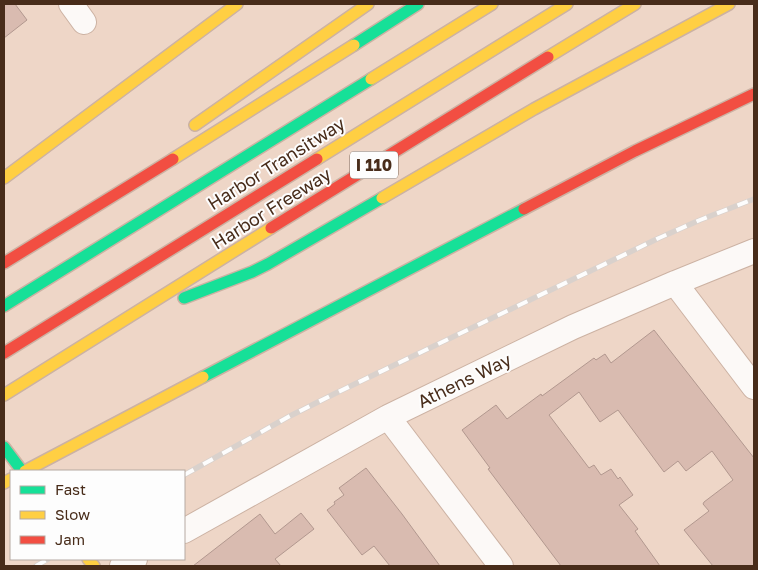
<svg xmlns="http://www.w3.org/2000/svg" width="758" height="570" font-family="'Golos Text',sans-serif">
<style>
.building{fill:#d9bbb0;stroke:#b2988f}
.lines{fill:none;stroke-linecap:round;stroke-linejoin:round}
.street-casing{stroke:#ccb2a3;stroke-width:26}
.fast-casing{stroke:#ccb2a3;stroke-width:14}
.slow-casing{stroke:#ccb2a3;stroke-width:14}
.jam-casing{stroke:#ccb2a3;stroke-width:14}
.street{stroke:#fcf9f7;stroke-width:24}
.fast{stroke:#16e098;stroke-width:11}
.slow{stroke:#ffcf43;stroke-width:11}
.jam{stroke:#f24e42;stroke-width:11}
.rail-casing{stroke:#d9d1cc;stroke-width:5.5}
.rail{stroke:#fdfdfd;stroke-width:4;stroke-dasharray:11;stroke-linecap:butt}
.labels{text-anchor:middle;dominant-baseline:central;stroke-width:4;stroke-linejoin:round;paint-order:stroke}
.shield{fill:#fdfdfd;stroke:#7e6b5e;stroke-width:1}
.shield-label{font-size:16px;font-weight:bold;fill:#482c1a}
.street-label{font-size:18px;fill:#482c1a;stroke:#fdfdfd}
</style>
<rect width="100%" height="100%" fill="#eed6c7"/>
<path class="building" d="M4,4h11l12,16 -23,18z
M654,330l100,128v108h-41l-29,-36 25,-19 -6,-7 1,-2 29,-22 -21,-29 -26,20 -8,-10 -14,11 -46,-62 -18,12 -21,-30 -30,23 40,53 5,-3 7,10 10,-6 7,10 2,-2 13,18 -14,10 19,24 -3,2 25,35h-99l-73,-97 2,-1 -28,-38 34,-25 11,14 34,-25 1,2 52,-38 2,2 9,-6 6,9z
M366,468l36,46 38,52h-50l-16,-20 -12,9 -35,-45 8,-6 -1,-2 10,-7 -5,-7z
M301,513l13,16 -39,30 6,7h-88l67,-52 15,20z"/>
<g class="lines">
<g class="street-casing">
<path id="street" d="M71,4l13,18
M675,283l79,104
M388,417l113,149
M184,531l204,-114 185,-90 102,-44 79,-32
M122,566l13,-7"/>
</g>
<g class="fast-casing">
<path id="fast" d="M354,45l64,-41
M184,298l68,-26 16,-8 114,-66
M4,306l367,-227
M203,377l321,-168
M4,447l18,24"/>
</g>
<g class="slow-casing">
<path id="slow" d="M548,57l87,-53
M371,79l121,-75
M195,125l173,-121
M173,159l181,-114
M317,159l250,-155
M4,178l233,-174
M382,198l152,-89 195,-105
M4,395l267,-167
M25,471l178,-94
M4,483l7,-4
M88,559l6,7"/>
</g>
<g class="jam-casing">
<path id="jam" d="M524,209l111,-58 119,-57
M271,228l277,-171
M4,263l169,-104
M4,353l313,-194"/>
</g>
<use href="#street" class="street"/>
<use href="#fast" class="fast"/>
<use href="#slow" class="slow"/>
<use href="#jam" class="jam"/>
<g class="rail-casing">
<path id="rail" d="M184,475l104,-58 46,-23 325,-156 41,-18 54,-21
M36,566l12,-7"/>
</g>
<use href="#rail" class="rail"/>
</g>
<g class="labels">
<rect class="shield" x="350" y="151.5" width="48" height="27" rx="4"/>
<g class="shield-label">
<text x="374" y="165">I 110</text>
</g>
<g class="street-label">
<text transform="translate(276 163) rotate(-32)">Harbor Transitway</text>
<text transform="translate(271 208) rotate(-32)">Harbor Freeway</text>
<text transform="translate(464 380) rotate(-26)">Athens Way</text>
</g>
</g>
<rect width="758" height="570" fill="none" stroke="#482c1a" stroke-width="10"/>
<rect x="10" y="470" width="175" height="90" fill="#fdfdfd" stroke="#b5a9a2"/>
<rect x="20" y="486" width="25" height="8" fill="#16e098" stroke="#b5a9a2"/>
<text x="55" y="495" font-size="15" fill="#482c1a">Fast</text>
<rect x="20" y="511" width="25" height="8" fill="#ffcf43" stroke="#b5a9a2"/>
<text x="55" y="520" font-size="15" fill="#482c1a">Slow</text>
<rect x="20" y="536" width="25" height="8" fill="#f24e42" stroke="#b5a9a2"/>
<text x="55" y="545" font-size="15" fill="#482c1a">Jam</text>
</svg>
